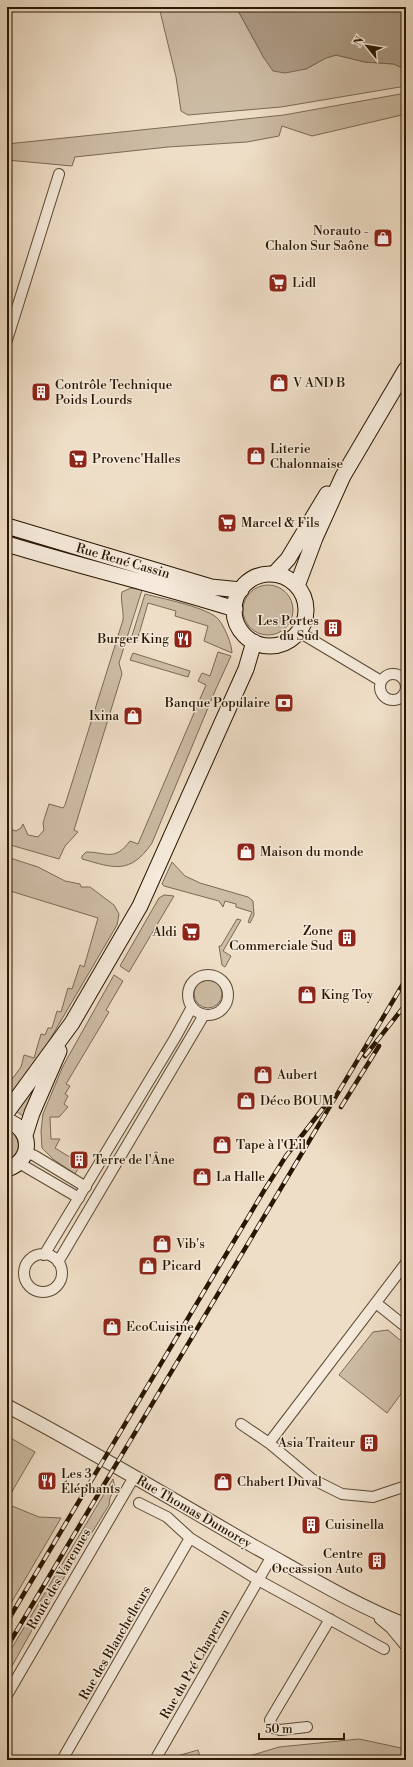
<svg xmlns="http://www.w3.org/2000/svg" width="413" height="1767" font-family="'Libre Bodoni',serif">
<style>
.green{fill:#cdbca5;stroke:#7b6953}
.water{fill:#ac9a84;stroke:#786550}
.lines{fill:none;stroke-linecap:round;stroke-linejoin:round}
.minor-casing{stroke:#5a4832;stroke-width:12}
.tertiary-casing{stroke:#5a4832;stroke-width:15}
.secondary-casing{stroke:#291601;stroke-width:17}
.minor{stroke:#f5eadb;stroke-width:10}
.tertiary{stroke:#f5eadb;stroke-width:13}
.secondary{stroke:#f5eadb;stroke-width:15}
.rail-casing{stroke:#291601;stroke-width:4.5}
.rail{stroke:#f5eadb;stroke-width:3;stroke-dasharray:9;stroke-linecap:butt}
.labels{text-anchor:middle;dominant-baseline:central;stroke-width:3;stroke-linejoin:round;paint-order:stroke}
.poi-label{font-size:13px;fill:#291601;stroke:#f5eadb;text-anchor:start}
.street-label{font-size:13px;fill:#291601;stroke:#f5eadb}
</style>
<rect width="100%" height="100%" fill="#efdec7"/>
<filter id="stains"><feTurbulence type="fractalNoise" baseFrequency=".005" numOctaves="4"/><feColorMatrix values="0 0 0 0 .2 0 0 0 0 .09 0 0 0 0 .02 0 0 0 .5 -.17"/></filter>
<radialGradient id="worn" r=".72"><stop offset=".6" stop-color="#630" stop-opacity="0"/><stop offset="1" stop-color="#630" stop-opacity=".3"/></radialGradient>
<path class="green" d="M159,7h77l28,51 42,11 20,-11 10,-3 29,7 29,2 12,6v16l-125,21 -93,8 -7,-4 -5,-34z
M406,93v21l-94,22 -30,-10 -3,10 -32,6 -79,5 -93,10 -3,9 -65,-6v-16l277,-29z
M243 610a25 25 0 1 1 50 0a25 25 0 1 1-50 0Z
M131,588l11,2 -23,73 3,11 -48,156 4,2 -13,14 -6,13 -52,-15v-16l9,3 5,-3 2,-4 5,11 10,2 6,-7 -1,-7 6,-19 14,4 2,-3 58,-185c1,-9 -3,-21 -1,-28z
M145,594c19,5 56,12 71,23 7,5 16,27 16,36l-28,-12 4,-15 -33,-10 1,-5 -28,-8 -11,38 -6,-2z
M218,652l13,4 -16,35 -63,152c-22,32 -38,25 -70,16v-3l4,-4c21,0 28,10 44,-11l8,3 68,-159 -8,-4 4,-8 8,3z
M133,653l57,18 -2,6 -58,-17z
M7,857l31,10 27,14 15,3 1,3h9l24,18 5,9 -2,11 -75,128 -35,45v-12l14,-19 3,-12 10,3 7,-24 4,1 3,-7h4l5,-17 4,1 7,-24 4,1 8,-24 4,2 14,-49 -91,-28z
M172,862l13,14 15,7 48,14 5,4 1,14 -4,8 -2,-1 4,-10 -16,-5v-3l-11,-3 -2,6 -4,-6 -55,-15 -2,-2z
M164,895l10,1 -45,76 -9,-6 39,-68z
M237,919l4,1 -18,31 8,5 -6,11 -3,-2 -3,-19h2z
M114,975l9,6 -17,29 3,2 -43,72 4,2 -5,8 3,2 -4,8 4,3 -9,10h-9l1,22h9l-5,9 26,16 -6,10 -22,-15 -11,-11 -1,-17 2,-17 20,-48z
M194 994a14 14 0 1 1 28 0a14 14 0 1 1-28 0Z
M30,1090l4,2 -8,26 -13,-9z
M7,1127l13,13 -3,16 -10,6z
M388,1330l18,15v42l-19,26 -48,-38 34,-43z
M7,1436l28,16 -28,48z
M113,1479l2,9 -5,10 -1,7 -73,118 -29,52v-19z
M7,1504l32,13 22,1 -54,92z
M359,1739l47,10v11h-170l43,-13z
M198,1750l3,10h-23l-1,-4z"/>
<path class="water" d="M236,7h170v63l-12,-6 -29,-2 -29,-7 -10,3 -20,11 -21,4 -12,-2 -9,-13z"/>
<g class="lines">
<g class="minor-casing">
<path id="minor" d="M7,340l52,-166
M299,632l82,49
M380 687a13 13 0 1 1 26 0a13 13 0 1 1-26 0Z
M188 995a20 20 0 1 1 40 0a20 20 0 1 1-40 0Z
M26,1152l9,4 51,31
M19,1163l60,35
M24 1273a19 19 0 1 1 38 0a19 19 0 1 1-38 0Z
M44,1255l131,-217 17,-31
M58,1262l146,-247
M376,1303l30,24
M241,1424l28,19 43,36 30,15 31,3 33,-11
M269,1443l137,-180
M139,1503l28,14 23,21 68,42 126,69
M7,1695l127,-218
M307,1727l-27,3 -7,-2 -3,-8 60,-101
M62,1760l128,-222
M155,1760l117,-204"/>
</g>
<g class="tertiary-casing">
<path id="tertiary" d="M7,1406c84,44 166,94 248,141 49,27 98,57 151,78
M381,1618l11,9 14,17"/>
</g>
<g class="secondary-casing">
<path id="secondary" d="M7,526l204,61 30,3
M7,544c75,23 152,41 228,65
M274,574l14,-15 39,-65
M234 610a36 36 0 1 1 72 0a36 36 0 1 1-72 0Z
M297,586l18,-48 28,-62 63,-107
M7,1112l65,-89 68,-117 106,-237 8,-27
M7,1121c26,8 26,40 0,48
M25,1135l7,-22 27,-62"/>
</g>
<use href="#minor" class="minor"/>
<use href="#tertiary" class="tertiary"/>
<use href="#secondary" class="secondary"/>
<g class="rail-casing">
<path id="rail" d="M365,1056l41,-52
M341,1107l38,-61
M7,1622l258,-433 21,-33 38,-49
M7,1647l399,-668"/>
</g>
<use href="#rail" class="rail"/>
</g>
<defs>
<g id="shop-square" transform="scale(1)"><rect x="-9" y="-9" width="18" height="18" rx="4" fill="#8f2418" stroke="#f5eadb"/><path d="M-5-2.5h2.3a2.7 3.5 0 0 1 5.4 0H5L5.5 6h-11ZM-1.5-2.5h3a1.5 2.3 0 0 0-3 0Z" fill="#fff"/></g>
<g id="supermarket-square" transform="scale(1)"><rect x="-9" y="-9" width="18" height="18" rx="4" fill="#8f2418" stroke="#f5eadb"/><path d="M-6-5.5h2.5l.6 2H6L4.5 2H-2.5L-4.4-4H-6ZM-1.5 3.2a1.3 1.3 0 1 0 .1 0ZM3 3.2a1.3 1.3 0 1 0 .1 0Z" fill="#fff"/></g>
<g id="building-square" transform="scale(1)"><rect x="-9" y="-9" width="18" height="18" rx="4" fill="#8f2418" stroke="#f5eadb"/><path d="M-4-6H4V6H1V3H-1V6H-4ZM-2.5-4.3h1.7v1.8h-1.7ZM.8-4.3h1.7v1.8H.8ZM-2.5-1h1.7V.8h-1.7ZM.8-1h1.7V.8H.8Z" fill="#fff"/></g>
<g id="restaurant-square" transform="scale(1)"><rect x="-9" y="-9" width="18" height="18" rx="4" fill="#8f2418" stroke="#f5eadb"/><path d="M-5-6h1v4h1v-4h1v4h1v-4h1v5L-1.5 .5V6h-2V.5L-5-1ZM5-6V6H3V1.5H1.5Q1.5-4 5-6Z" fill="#fff"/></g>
<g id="bank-square" transform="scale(1)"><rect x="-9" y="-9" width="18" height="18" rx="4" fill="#8f2418" stroke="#f5eadb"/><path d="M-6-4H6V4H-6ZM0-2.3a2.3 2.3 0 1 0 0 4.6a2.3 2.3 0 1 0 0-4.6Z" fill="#fff"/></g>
</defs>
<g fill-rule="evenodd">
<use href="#shop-square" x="383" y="238"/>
<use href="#supermarket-square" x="278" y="283"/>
<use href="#shop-square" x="279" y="383"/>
<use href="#building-square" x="41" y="392"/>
<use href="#shop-square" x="256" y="456"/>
<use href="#supermarket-square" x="78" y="459"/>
<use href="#supermarket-square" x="227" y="523"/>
<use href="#building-square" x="333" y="628"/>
<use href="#restaurant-square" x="183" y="639"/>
<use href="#bank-square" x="284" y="703"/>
<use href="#shop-square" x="133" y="716"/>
<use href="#shop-square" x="246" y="852"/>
<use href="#supermarket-square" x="191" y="932"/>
<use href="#building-square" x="347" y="938"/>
<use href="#shop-square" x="307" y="995"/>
<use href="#shop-square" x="263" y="1075"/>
<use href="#shop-square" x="246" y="1101"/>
<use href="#shop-square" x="222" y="1145"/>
<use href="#building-square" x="79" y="1160"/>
<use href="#shop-square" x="202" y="1177"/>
<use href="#shop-square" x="162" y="1244"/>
<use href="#shop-square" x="148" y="1266"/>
<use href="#shop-square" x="112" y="1327"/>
<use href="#building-square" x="369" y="1443"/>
<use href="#restaurant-square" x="47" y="1481"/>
<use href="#shop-square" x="223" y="1482"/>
<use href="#building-square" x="311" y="1525"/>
<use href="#building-square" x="377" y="1561"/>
</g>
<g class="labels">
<g class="poi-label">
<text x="369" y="231" text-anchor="end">Norauto -<tspan x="369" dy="15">Chalon Sur Saône</tspan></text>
<text x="292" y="283">Lidl</text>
<text x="293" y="383">V AND B</text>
<text x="55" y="385">Contrôle Technique<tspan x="55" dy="15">Poids Lourds</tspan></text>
<text x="270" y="449">Literie<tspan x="270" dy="15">Chalonnaise</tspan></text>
<text x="92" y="459">Provenc'Halles</text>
<text x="241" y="523">Marcel &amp; Fils</text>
<text x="319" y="621" text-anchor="end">Les Portes<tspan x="319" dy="15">du Sud</tspan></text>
<text x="169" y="639" text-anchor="end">Burger King</text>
<text x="270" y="703" text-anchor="end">Banque Populaire</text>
<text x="119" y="716" text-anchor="end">Ixina</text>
<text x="260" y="852">Maison du monde</text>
<text x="333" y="931" text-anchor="end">Zone<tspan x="333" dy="15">Commerciale Sud</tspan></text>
<text x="177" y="932" text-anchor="end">Aldi</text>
<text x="321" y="995">King Toy</text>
<text x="277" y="1075">Aubert</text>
<text x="260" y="1101">Déco BOUM</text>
<text x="236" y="1145">Tape à l'Œil</text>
<text x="93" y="1160">Terre de l'Âne</text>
<text x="216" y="1177">La Halle</text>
<text x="176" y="1244">Vib's</text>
<text x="162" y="1266">Picard</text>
<text x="126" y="1327">EcoCuisine</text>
<text x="355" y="1443" text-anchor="end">Asia Traiteur</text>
<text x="61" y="1474">Les 3<tspan x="61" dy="15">Éléphants</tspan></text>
<text x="237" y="1482">Chabert Duval</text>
<text x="325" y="1525">Cuisinella</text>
<text x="363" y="1554" text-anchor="end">Centre<tspan x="363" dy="15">Occassion Auto</tspan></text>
</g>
<g class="street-label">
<text transform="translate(123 561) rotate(16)">Rue René Cassin</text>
<text transform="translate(194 1512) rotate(30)">Rue Thomas Dumorey</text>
<text transform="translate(59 1579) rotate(-60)">Route des Varennes</text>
<text transform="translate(115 1643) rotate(-60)">Rue des Blanchefleurs</text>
<text transform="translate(195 1664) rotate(-60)">Rue du Pré Chaperon</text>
</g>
</g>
<rect width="413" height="1767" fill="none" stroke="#efdec7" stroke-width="24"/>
<rect x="8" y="8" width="397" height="1751" fill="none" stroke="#291601" stroke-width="2"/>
<rect x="12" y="12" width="389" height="1743" fill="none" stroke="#291601"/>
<g transform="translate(367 46) rotate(300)" stroke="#f5eadb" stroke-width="3" paint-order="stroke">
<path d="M0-3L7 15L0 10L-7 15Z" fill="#291601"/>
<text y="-6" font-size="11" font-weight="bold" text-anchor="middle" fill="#291601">N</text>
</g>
<path d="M259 1733v6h85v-6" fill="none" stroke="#291601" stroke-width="2"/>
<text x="265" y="1733" font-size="12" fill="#291601" stroke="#f5eadb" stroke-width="3" paint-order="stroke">50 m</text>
<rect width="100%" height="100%" filter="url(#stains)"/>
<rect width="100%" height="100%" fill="url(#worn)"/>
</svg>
